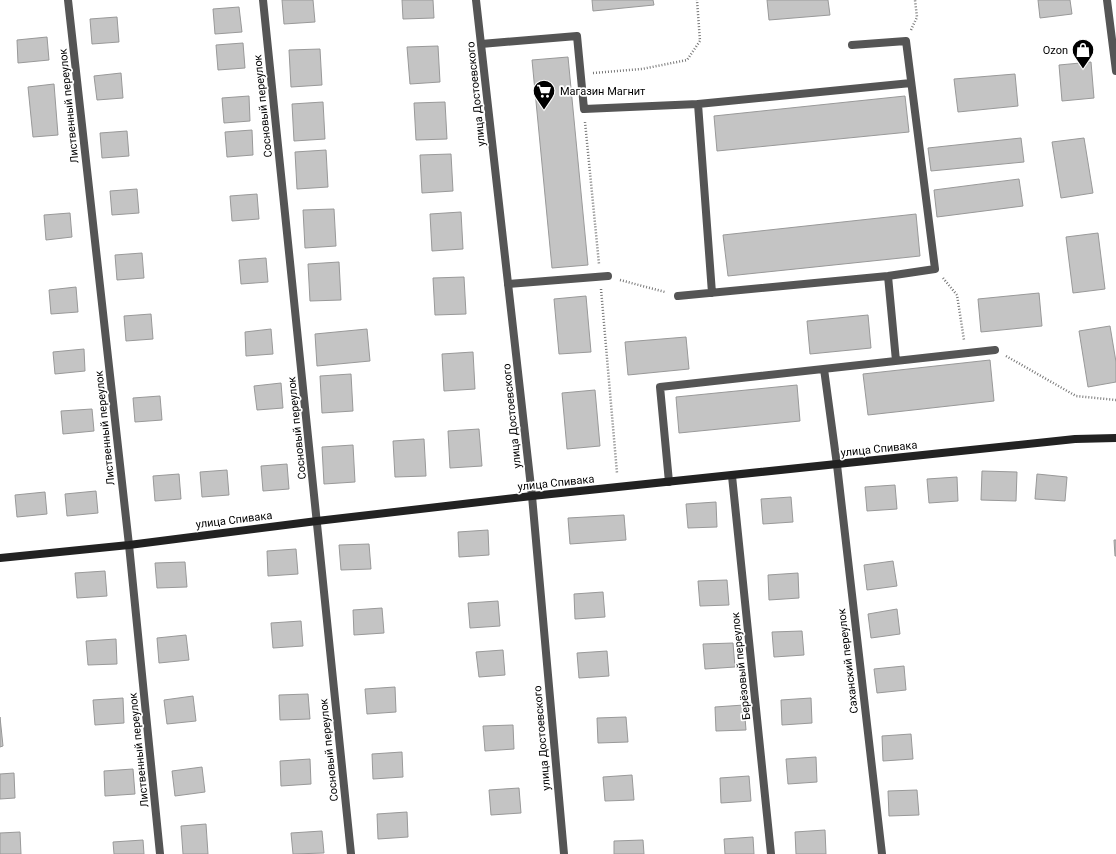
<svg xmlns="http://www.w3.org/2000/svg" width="1116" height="854" font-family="Roboto,sans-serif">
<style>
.building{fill:#c4c4c4;stroke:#999}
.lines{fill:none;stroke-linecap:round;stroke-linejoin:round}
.path{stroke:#777;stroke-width:2.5;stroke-dasharray:1 2;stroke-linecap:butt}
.lane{stroke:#555;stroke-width:8}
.street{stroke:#555;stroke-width:8}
.secondary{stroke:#222;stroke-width:8}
.labels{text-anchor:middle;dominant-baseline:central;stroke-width:3.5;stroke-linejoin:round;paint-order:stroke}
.poi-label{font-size:11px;fill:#000;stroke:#fff;text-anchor:end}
.street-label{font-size:11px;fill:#000;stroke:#fff}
</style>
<rect width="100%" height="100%" fill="#fff"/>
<path class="building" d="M282,0h31l2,22 -31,2z
M402,0h31l1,18 -31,1z
M592,0h61l1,5 -61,6z
M767,0h61l2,15 -61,5z
M1038,0h32l2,14 -32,4z
M239,7l3,25 -27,2 -2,-25z
M117,17l2,25 -27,2 -2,-25z
M47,37l2,23 -31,3 -1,-23z
M243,43l2,25 -27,2 -2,-25z
M438,46l2,36 -30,2 -3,-37z
M320,49l2,36 -31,2 -2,-37z
M568,57l20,208 -36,3 -20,-208z
M1091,62l3,36 -32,3 -3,-36z
M121,73l2,25 -26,2 -3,-24z
M1015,74l3,32 -60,6 -4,-33z
M54,84l4,51 -25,2 -5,-50z
M249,96l1,25 -26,2 -2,-25z
M905,96l4,36 -192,19 -3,-35z
M323,102l2,37 -31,2 -2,-37z
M445,102l2,37 -31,1 -2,-37z
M252,130l1,25 -26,2 -2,-25z
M127,131l2,25 -27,2 -2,-25z
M1021,138l3,24 -93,9 -3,-23z
M1084,138l9,55 -32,5 -9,-56z
M326,150l2,37 -31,2 -2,-37z
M451,154l2,37 -31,2 -2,-38z
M1019,179l4,27 -86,11 -3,-27z
M137,189l2,24 -27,2 -2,-24z
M257,194l2,25 -27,2 -2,-25z
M334,209l2,37 -31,2 -2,-38z
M461,212l2,37 -31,2 -2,-37z
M70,213l2,24 -26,3 -2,-25z
M916,214l4,42 -192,20 -5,-41z
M1098,233l7,56 -32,4 -7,-56z
M142,253l2,25 -27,2 -2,-25z
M266,258l2,24 -27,2 -2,-24z
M339,262l2,38 -31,1 -2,-37z
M464,277l2,37 -31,1 -2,-37z
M76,287l2,25 -27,2 -2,-24z
M1039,293l3,33 -61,6 -3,-33z
M586,296l5,56 -32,2 -5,-55z
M151,314l2,25 -27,2 -2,-25z
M868,315l3,33 -61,6 -3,-33z
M1110,326l6,36v20l-28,5 -9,-56z
M271,329l2,25 -27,2 -1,-24z
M367,329l3,32 -53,5 -2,-32z
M686,337l3,32 -61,6 -3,-33z
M84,349l1,22 -30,3 -2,-22z
M473,352l2,37 -31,2 -2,-37z
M990,360l4,41 -126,14 -5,-41z
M351,374l2,37 -31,2 -2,-37z
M281,383l2,25 -26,2 -3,-24z
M797,385l3,36 -121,12 -3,-36z
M595,390l5,56 -33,3 -5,-56z
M160,396l2,24 -27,2 -2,-24z
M92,409l2,22 -31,3 -2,-23z
M479,429l3,37 -32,2 -2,-37z
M424,439l2,37 -31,1 -2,-36z
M353,445l2,37 -31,2 -2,-37z
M287,464l2,25 -26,2 -2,-25z
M227,470l2,25 -27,2 -2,-25z
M982,471l35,1 -1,29 -35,-1z
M179,474l2,25 -26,2 -2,-25z
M1037,474l30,3 -2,24 -30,-2z
M957,477l1,24 -29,2 -2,-24z
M895,485l2,24 -30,2 -2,-24z
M96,491l2,22 -31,3 -2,-22z
M45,492l2,22 -30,3 -2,-22z
M791,497l2,25 -30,2 -2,-25z
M716,502l1,25 -29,1 -2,-24z
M624,515l2,25 -56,4 -2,-26z
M488,530l1,25 -30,2 -1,-25z
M1114,540h2v16h-1z
M369,544l2,25 -30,1 -2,-25z
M296,549l2,25 -30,2 -1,-25z
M893,561l4,25 -30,4 -3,-25z
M185,562l2,25 -30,1 -2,-25z
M105,571l2,25 -30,2 -2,-25z
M798,573l1,25 -30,2 -1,-25z
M727,580l2,25 -29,1 -2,-25z
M603,592l2,25 -30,2 -1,-25z
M498,601l2,25 -30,2 -2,-25z
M382,608l2,25 -30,2 -1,-25z
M897,609l3,25 -29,4 -3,-24z
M301,621l2,25 -30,2 -2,-25z
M802,631l2,24 -30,2 -2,-25z
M186,635l3,25 -30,3 -2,-25z
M116,639l1,25 -29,1 -2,-24z
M733,643l2,24 -30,2 -2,-25z
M503,650l2,25 -26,2 -3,-25z
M607,651l2,25 -30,2 -2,-25z
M904,666l2,24 -29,3 -3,-24z
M395,687l1,25 -29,2 -2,-25z
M308,694l2,25 -30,1 -1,-25z
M193,696l3,25 -29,3 -3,-24z
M123,698l1,25 -29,2 -2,-25z
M811,698l1,25 -30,2 -1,-25z
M744,705l2,25 -30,1 -1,-24z
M0,717l3,29 -3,1z
M626,717l2,25 -30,1 -1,-25z
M513,725l1,24 -29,2 -2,-25z
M911,734l2,25 -30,2 -1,-25z
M402,752l1,25 -30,2 -1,-25z
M816,757l1,25 -29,2 -2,-25z
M310,759l1,25 -30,2 -1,-25z
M202,767l3,25 -30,4 -3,-25z
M133,769l2,25 -30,2 -1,-25z
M14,773l1,25 -15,1v-25z
M632,775l2,25 -29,1 -2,-24z
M749,776l2,25 -30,2 -1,-25z
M519,788l2,25 -30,2 -2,-25z
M917,790l2,25 -30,1 -1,-25z
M407,812l1,25 -30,2 -1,-25z
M206,824l2,30h-25l-2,-28z
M825,830l1,24h-30l-1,-22z
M322,831l2,22 -31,1 -2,-21z
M20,832l1,22h-21v-21z
M753,837l1,17h-29l-1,-15z
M143,840l1,14h-30l-1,-12z
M643,840l1,14h-30v-13z"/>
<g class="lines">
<path class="path" d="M911,30l6,-13 -2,-17
M593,73l49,-4 45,-9 13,-19 -3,-41
M585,122l14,142
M943,278l14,17 7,45
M620,280l45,12
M601,289l16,184
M1006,356l70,40 40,4"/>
<path class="lane" d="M481,44l96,-8 7,73 114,-5 14,189
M698,104l213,-21
M888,276l8,85
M508,284l100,-8
M678,296l210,-20 47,-7 -29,-228 -54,4
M824,369l13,96
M669,482l-9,-95 335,-37"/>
<path class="street" d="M68,0l61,545 31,309
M263,0l88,854
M476,0l56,496 32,358
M1107,0l9,71
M837,465l45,389
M732,476l39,378"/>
<path class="secondary" d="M0,558l129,-13 188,-24 215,-25 543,-57 41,-1"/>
</g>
<defs>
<g id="shop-pin" transform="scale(1.15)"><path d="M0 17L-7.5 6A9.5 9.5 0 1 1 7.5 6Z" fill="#000" stroke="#fff"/><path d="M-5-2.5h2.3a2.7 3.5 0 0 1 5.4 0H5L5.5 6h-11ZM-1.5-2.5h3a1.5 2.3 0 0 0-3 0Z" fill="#fff"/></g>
<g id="supermarket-pin" transform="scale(1.15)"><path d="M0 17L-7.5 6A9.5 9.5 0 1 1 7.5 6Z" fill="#000" stroke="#fff"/><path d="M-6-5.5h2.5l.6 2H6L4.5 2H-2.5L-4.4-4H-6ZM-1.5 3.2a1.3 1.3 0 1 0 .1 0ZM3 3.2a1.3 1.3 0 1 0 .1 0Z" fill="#fff"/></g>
</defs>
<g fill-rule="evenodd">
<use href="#shop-pin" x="1083" y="50"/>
<use href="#supermarket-pin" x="544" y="91"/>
</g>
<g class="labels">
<g class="poi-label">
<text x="1068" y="50">Ozon</text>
<text x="560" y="91" text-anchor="start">Магазин Магнит</text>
</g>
<g class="street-label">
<text transform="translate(476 94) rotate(-96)">улица Достоевского</text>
<text transform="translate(69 106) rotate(-96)">Лиственный переулок</text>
<text transform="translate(263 106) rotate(-96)">Сосновый переулок</text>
<text transform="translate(512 416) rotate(-96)">улица Достоевского</text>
<text transform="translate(105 428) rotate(-96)">Лиственный переулок</text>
<text transform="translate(297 428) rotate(-96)">Сосновый переулок</text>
<text transform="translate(879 449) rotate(-6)">улица Спивака</text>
<text transform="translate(556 483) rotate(-6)">улица Спивака</text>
<text transform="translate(234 520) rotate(-7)">улица Спивака</text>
<text transform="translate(848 661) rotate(-97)">Саханский переулок</text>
<text transform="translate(741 666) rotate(-96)">Берёзовый переулок</text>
<text transform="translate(542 738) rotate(-95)">улица Достоевского</text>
<text transform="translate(139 750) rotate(-96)">Лиственный переулок</text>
<text transform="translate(329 750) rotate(-96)">Сосновый переулок</text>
</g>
</g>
</svg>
